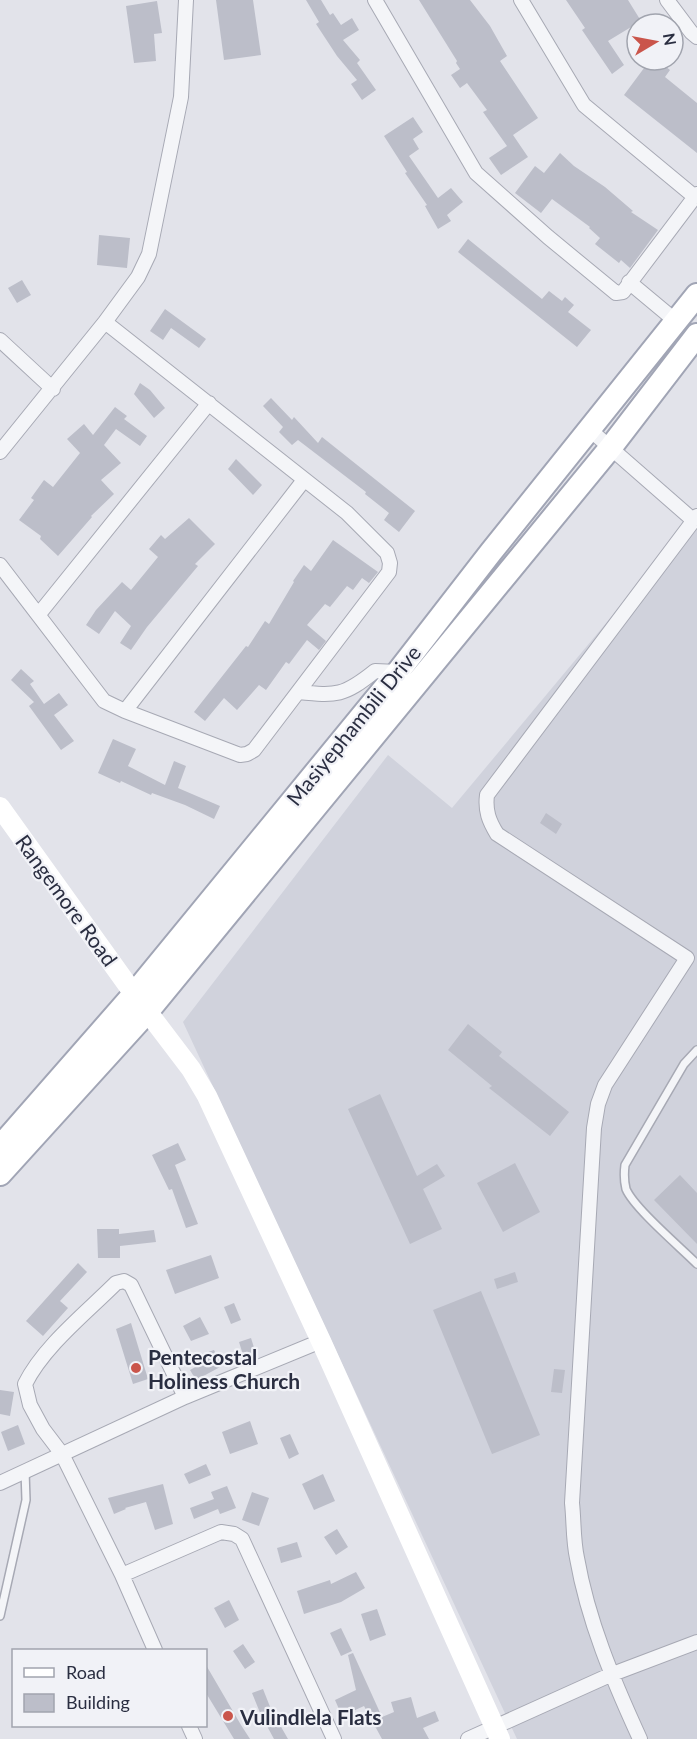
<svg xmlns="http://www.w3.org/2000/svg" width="697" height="1739" font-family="Lato,sans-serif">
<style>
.built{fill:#d0d2dc}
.building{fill:#bcbec9}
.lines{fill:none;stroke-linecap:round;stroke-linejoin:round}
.lane-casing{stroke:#a7a9b4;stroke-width:10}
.street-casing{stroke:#a7a9b4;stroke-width:16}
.primary-casing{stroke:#a1a5b5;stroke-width:26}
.lane{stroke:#f4f5f8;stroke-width:7}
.street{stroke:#f4f5f8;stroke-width:14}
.secondary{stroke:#fff;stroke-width:20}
.primary{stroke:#fff;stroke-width:22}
.poi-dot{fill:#ca554b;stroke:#f1f2f7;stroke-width:2}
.labels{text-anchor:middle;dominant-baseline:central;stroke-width:4.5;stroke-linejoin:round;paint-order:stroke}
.street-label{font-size:21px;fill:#2a2e41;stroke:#f1f2f7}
.poi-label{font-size:21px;font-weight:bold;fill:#2a2e41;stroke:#f1f2f7;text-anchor:start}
</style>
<rect width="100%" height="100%" fill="#e2e3ea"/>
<path class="built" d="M697,514v1225h-180l-334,-717 205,-267 64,53z"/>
<path class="building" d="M216,0h37l8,55 -37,5z
M306,0h15l9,15 3,-2 8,12 11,-7 7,12 -16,10 17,20 -3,3 19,27 -14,10 -11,-16 6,-4 -20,-24 -21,-32 3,-2z
M419,0h51l20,26 17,30 -7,5 38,57 -25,17 15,22 -27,18 -12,-17 18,-12 -24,-34 4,-2 -20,-27 -7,5 -9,-13 9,-6 -4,-6 1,-2z
M566,0h62l13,21 -33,20 16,24 -12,9 -30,-44 3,-2z
M157,1l5,32 -8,1 2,27 -22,2 -8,-57z
M650,60h8l12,10 -5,7 32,26v50l-73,-58z
M413,117l10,15 -10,7 6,10 -10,7 29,42 13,-10 12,14 -16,13 4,6 -13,8 -13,-23 2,-1 -22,-32 2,-1 -23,-36z
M560,153l14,13 31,21 28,24 -2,1 27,18 -28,38 -9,-8 -2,3 -24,-19 5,-6 -11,-10 1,-1 -38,-28 -11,14 -26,-20 20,-27 9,7z
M99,235l31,3 -3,30 -30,-3z
M468,239l74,60 7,-8 13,10 3,-4 9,8 -6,7 23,18 -14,17 -119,-95z
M22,280l9,15 -14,8 -9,-15z
M165,309l41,30 -7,9 -28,-20 -8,12 -13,-9z
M140,383l10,7 15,18 -11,10 -20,-24z
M271,398l21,22 2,-3 24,26 4,-6 93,74 -16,21 -15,-12 5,-7 -24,-19 1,-2 -68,-52 -6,5 -13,-13 4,-5 -20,-21z
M115,407l12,9 -3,3 23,17 -7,10 -24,-17 -12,16 17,18 -20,17 13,14 -23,22 1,1 -34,39 -18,-17 1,-3 -22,-16 15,-20 -3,-2 13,-18 9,7 27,-34 -13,-14 17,-15 9,11z
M236,459l26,26 -9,10 -25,-26z
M189,518l26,26 -20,20 3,2 -51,61 -16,23 -11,-7 11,-17 -16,-15 -16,23 -13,-9 10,-15 26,-28 9,8 27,-33 -9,-8 12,-14 4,4z
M333,540l45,32 -9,11 -7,-5 -9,12 -6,-4 -17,21 -5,-3 -18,21 19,16 -7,9 -12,-10 -18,24 -3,-2 -20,28 -7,-5 -22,25 -13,-12 -19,23 -11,-9 52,-66 2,1 17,-26 4,3 25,-42 -1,-1 11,-16 7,6z
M21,669l13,12 -4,3 14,20 15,-11 9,12 -14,10 20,26 -13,9 -32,-44 5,-4 -23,-22z
M113,739l23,10 -8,17 37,19 9,-24 12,5 -8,22 42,18 -6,13 -29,-14 -33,-12 -1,2 -30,-14 -1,2 -22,-10z
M546,813l16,11 -6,10 -16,-11z
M468,1024l34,28 -3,4 70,56 -19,24 -61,-48 3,-2 -44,-36z
M380,1094l37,82 20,-12 8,12 -22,13 19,40 -32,15 -62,-135z
M178,1143l8,17 -11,5 23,59 -12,4 -14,-39 -3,1 -17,-35z
M515,1163l25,49 -37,20 -26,-49z
M680,1175l17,18v51l-43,-44z
M97,1229h22v5l35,-4 2,12 -36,4v12h-22z
M211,1255l8,23 -44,16 -9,-24z
M78,1263l9,9 -27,29 8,7 -25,28 -17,-15z
M515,1272l3,10 -21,7 -3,-10z
M481,1291l59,144 -48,19 -59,-144z
M234,1303l7,17 -10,4 -7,-17z
M200,1317l9,17 -18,7 -8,-15z
M131,1323l17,56 -15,5 -17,-55z
M251,1338l5,16 -12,4 -5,-16z
M214,1350l8,16 -26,14 -6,-10 13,-7 -4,-8z
M554,1369l11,1 -3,23 -11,-1z
M0,1390l14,2 -4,24 -10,-2z
M250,1421l8,23 -28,10 -8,-22z
M18,1425l7,19 -17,7 -7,-19z
M290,1434l9,20 -10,5 -9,-21z
M206,1464l5,11 -22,9 -5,-10z
M323,1474l12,27 -21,9 -12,-26z
M163,1484l10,40 -18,6 -9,-28 -21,6 1,1 -12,5 -6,-16z
M227,1486l9,22 -16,6 -2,-5 -24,10 -4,-11 24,-9 -3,-7z
M252,1492l17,6 -10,28 -17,-6z
M337,1529l11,18 -12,8 -12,-18z
M297,1542l5,15 -21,6 -4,-15z
M356,1572l9,16 -24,14 -37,12 -7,-23 33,-11 1,4z
M229,1600l10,20 -14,8 -11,-20z
M377,1609l9,26 -16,6 -9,-27z
M341,1628l11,23 -11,5 -11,-23z
M243,1644l12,18 -10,7 -12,-18z
M353,1653l29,64 12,-5 -3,-10 20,-5 6,21 18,-7 4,10 -16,7 6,11h-47l-18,-33 -22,10 -7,-16 21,-10 -8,-35z
M206,1665l35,60 9,14h-16l-28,-46z
M263,1689l15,38 2,-2 8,14h-14l-13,-24 -9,-22z"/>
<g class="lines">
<g class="lane-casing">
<path id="lane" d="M697,1050l-13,14 -59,101c-1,8 -1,16 1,24 8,19 54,58 71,75
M0,1616l26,-116 -1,-29"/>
</g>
<g class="street-casing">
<path id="street" d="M375,0l101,173 72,64 68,56 7,-1 74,-98
M521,0l63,105 111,92
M667,0l24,32 6,5
M629,282l48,40
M0,340l53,49
M589,429l104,91
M0,452l105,-130 33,-45 11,-23 32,-157 5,-97
M0,565l104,136 21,10 115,44 7,-1 7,-4 135,-178 1,-9 -3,-10 -40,-40 -242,-191
M39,614l170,-211
M298,692c39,4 46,4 77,-21l23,1
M125,711l179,-231
M0,1483l185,-86 136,-56
M122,1575l99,-43 13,2 8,5 92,200
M155,1650l-33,-75 -60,-121 -19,-25 -13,-24 -5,-21c19,-38 61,-71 91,-101l8,-2 7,4 54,112
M189,1726l6,13
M468,1739l142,-64 87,-33
M640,1739c-27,-59 -52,-118 -63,-181 -4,-18 -3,-37 -5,-55l22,-375 4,-24 7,-19 82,-127 -190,-124c-8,-13 -12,-23 -10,-39l210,-279"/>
</g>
<g class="primary-casing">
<path id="primary" d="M0,1147l134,-153 264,-322 93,-120 206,-257
M0,1174l148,-163 463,-564 86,-112"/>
</g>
<use href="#lane" class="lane"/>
<use href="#street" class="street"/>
<path class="secondary" d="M0,807l134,187 57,75 16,27 114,245 179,398"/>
<use href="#primary" class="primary"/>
</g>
<g class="poi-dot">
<circle cx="136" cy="1368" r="6"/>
<circle cx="228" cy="1716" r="6"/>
</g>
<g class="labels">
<g class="street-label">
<text transform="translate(353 725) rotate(-51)">Masiyephambili Drive</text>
<text transform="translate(67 900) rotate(54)">Rangemore Road</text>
</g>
<g class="poi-label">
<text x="148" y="1356">Pentecostal<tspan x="148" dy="24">Holiness Church</tspan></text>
<text x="240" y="1716">Vulindlela Flats</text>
</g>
</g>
<rect x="12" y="1649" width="195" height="78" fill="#f1f2f7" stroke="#a1a4ae" stroke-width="1.5"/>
<rect x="24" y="1668" width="30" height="9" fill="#ffffff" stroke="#a1a4ae" stroke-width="1.5"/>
<text x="66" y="1679" font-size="18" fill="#2a2e41">Road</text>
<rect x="24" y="1694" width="30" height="18" fill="#bcbec9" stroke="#a1a4ae" stroke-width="1.5"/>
<text x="66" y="1709" font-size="18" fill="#2a2e41">Building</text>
<g transform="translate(655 42) rotate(80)"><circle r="28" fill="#f1f2f7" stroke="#a1a4ae" stroke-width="1.5"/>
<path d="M0-4.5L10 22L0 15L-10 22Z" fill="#ca554b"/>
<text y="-9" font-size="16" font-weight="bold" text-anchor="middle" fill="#2a2e41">N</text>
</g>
</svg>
